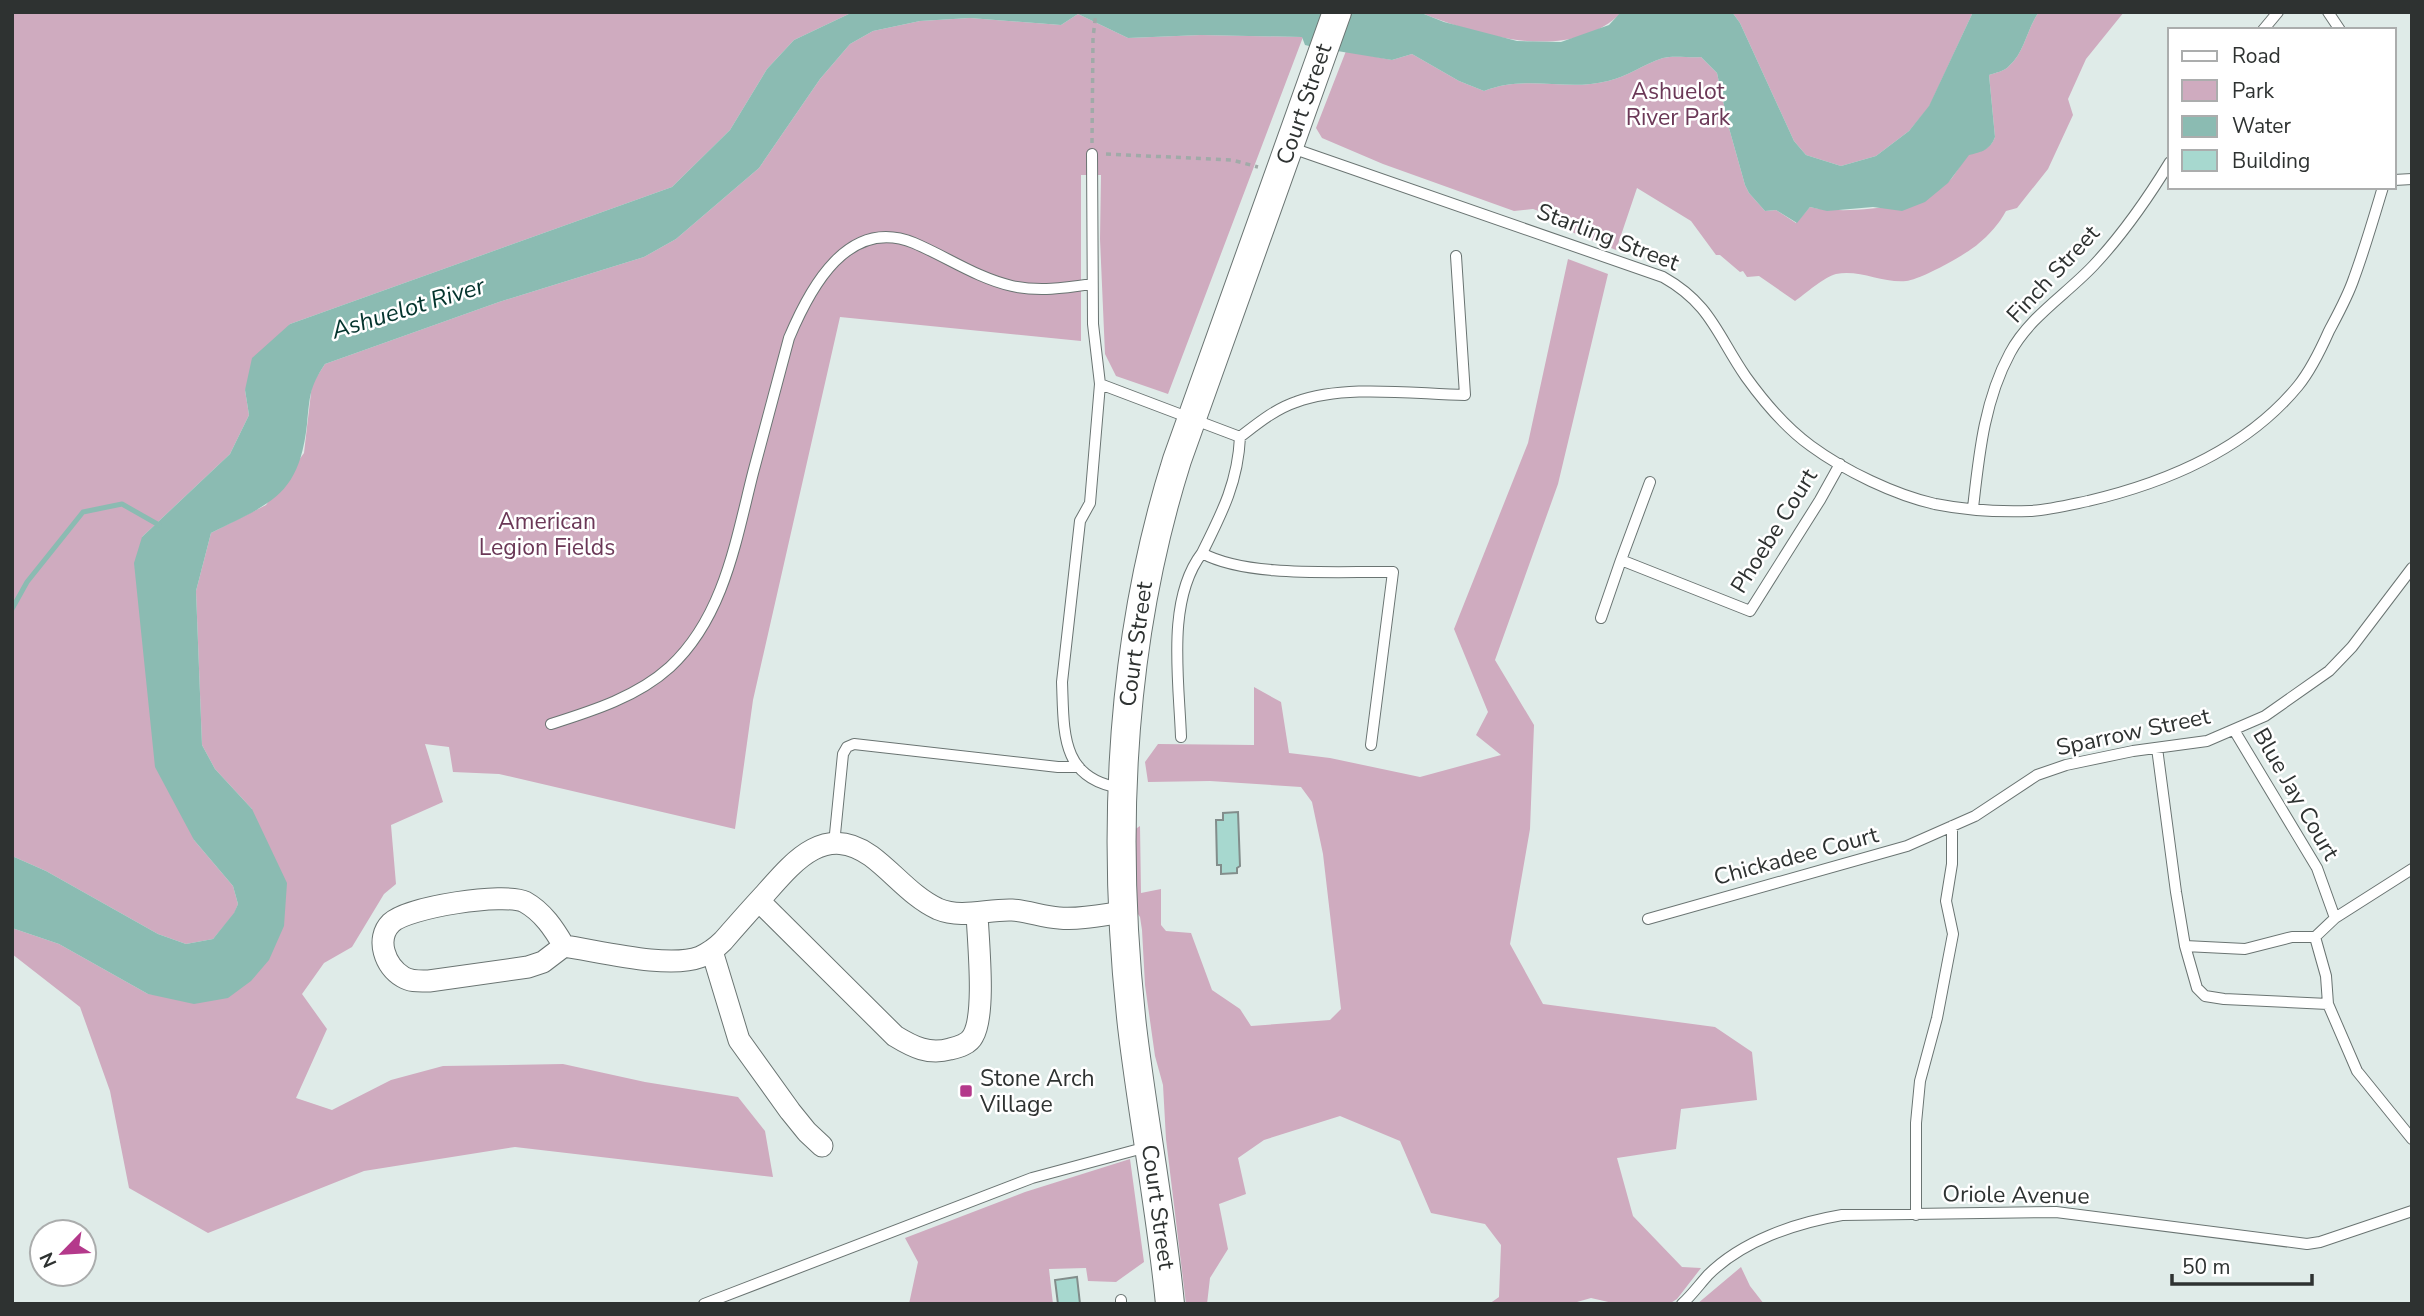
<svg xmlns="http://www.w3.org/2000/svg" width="2424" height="1316" font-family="'Nunito Sans',sans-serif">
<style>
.green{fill:#cfabbf}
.water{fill:#8bbbb2}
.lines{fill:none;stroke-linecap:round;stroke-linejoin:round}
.stream{stroke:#8bbbb2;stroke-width:5}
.building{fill:#a7d8cf;stroke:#828d8b;stroke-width:2}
.service-casing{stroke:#6a7472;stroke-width:12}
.minor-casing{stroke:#6a7472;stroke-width:23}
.secondary-casing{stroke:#6a7472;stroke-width:30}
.path{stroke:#a1aaa8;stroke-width:3.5;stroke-dasharray:5 5;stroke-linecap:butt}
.service{stroke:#fff;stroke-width:10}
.minor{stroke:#fff;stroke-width:21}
.secondary{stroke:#fff;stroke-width:28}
.poi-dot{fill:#b4398b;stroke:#fff;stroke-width:2.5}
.labels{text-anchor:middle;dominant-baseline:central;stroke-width:5;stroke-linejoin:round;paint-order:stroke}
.park-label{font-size:23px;fill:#6b3857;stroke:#fff}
.street-label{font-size:23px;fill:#2e3231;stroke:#fff}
.poi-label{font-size:23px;fill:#2e3231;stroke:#fff;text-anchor:start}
.water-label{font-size:24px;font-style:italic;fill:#03332c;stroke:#fff}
</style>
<rect width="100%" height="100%" fill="#dfebe8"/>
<path class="green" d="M12,12h841l-59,28 -27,29 -37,61 -58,57 -382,137 -45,66 4,25 -19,39 -88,83 52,303 39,46 5,18 -4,10 -21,25 -27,5 -28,-10 -112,-63 -34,-15z
M1419,12h202v1c-52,51 -142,23 -202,-1z
M1732,12h241l-44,95 -20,24 -33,25 -35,10 -35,-11 -12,-14 -54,-118z
M2039,12h85l-38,47 -18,40 5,16 -25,54 -31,39 -11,3c-7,13 -17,24 -28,33 -11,10 -58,36 -72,37 -24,2 -47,-12 -70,-7 -12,3 -31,20 -41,27l-36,-25 -12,1 -4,-6 -3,1 -20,-17h-4l-25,-34 -54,-33 -21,62 -42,-17 -19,-16 -22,-8 -19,2 -131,-47 -61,-26 -6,-10 30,-77 46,9 20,-6 47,27 25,10c44,-17 81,1 124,-10 19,-4 36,-17 55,-23 12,-3 26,0 38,-1l16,16 12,55 16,57 4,8 16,18 11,-1 20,13 14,-16c33,8 110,1 136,-23 10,-8 14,-21 23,-30 13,-3 21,-4 26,-17l-6,-62c6,-2 16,-4 20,-9 16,-14 18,-38 30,-54z
M1078,14l50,24 73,-3 102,2 -135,357 -52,-18 -11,-22 -5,-115 1,-64h-20v166l-241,-24 -87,383 -18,129 -236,-55 -46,-2 -4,-25 -24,-3 18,58 -52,23 5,59 -12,10 -32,53 -28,16 -22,31 25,35 -31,69 36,12 59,-30 52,-14 120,-2 82,18 93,15 27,34 8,46 -258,-30 -151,24 -156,62 -79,-45 -19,-97 -30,-84 -68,-53v-26l47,16 89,50 80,4 24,-189 -37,-40 -13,-24 -6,-154 15,-58 55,-28 38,-52 8,-69 13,-20 174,-62 145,-45 32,-18 83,-71 61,-89 30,-35 23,-13 47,-10 50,-3 91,7z
M1568,259l40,15 -50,210 -63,176 39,65 -4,104 -20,115 33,60 172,23 37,25 5,48 -76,9 -5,40 -59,9 16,58 49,51 19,1 -24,31 -8,5h-52l-26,-6 -21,6h-81l10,-7 2,-52 -16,-21 -54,-11 -31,-72 -60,-25 -76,24 -26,18 8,36 -27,10 9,45 -18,29 -3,26h-21l-20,-165 -3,-54 -8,-29 -10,-71 -3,-55 -2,-13 -4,-6 -2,-81 6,-4 1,67 20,-4v36l5,6 25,2 21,57 28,19 11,17 79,-6 11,-11 -18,-155 -11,-52 -11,-15 -91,-6 -62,1 -3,-20 13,-18 96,1v-58l27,15 8,51 41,5 90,19 81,-22 -25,-20 12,-23 -34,-83 74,-186z
M1130,1159l14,103 -28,20 -28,-1 -2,-13 -37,1 4,35h-144l9,-42 -13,-24 120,-46z
M1741,1267l9,19 14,18h-67z"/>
<path class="water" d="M853,12h566l25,10 73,19 44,1 48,-17 12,-13h111l8,11 54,118 12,14 35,11 35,-10 33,-25 20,-25 44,-94h66c-12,16 -14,40 -30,54 -4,5 -14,7 -20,9l6,62c-5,13 -13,15 -26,18l-21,28 -23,19 -23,9 -29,-4 -46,4 -17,-4 -13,16 -21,-13 -11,1 -16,-18 -4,-8 -16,-57 -12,-55 -16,-16c-12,1 -27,-2 -38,1 -19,6 -36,19 -55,23 -43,11 -80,-7 -124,10l-25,-10 -47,-27 -20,6 -79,-13 -8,-2 -3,-8 -101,-2 -73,3 -50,-24 -17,11 -91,-7 -50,3 -47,10 -23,13 -30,35 -61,89 -83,71 -32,18 -145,45 -174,62c-16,24 -15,32 -18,60 -8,73 -37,79 -96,109l-15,58 6,154 13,24 37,40 35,74 -3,43 -15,34 -18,21 -23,17 -34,6 -46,-10 -89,-50 -47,-16v-72l34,15 112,63 28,10 27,-5 21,-26 4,-9 -5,-18 -39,-46 -39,-73 -21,-204 8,-26 88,-83 19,-39 -4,-25 7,-32 38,-34 382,-137 58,-57 37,-61 27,-29z"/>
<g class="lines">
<path class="stream" d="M12,609l15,-27 56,-70 39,-8 37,21"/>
</g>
<path class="building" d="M1238,812l2,54 -3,2v5l-16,1v-9h-4l-1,-45h7v-7z
M1077,1277l3,27h-22l-3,-24z"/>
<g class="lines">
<g class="service-casing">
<path id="service" d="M2328,12l12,18
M2263,30l15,-18
M1289,147l374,130c48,27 54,58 83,100 18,25 40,51 65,69 34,25 84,49 124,58 30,6 65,8 95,7 19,-1 39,-6 58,-10 77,-18 158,-52 210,-115 13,-16 23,-37 31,-55 9,-17 19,-35 25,-53 11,-30 20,-61 29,-91
M1092,154l1,170 7,60 -10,119 -10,18 -18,161c2,50 -2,97 59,106
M2394,180l18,-1
M1100,384l140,53
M1650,482l-29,78 129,51 70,-111 20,-36
M1973,508c6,-53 11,-107 37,-155 19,-36 57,-59 84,-88 29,-31 54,-67 76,-103
M1601,618l20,-58
M551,724c41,-13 86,-27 119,-57 54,-50 66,-127 83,-194 12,-45 24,-90 36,-135 21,-50 59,-122 125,-95 33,14 63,35 98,43 27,6 53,2 80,-2
M2234,730l83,138 18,50 -20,19 11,39 2,28 29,67 55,68
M1181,737c-2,-57 -15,-137 21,-184
M1371,745l22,-173c-53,-1 -146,6 -191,-19 20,-40 36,-71 38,-116 17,-13 35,-28 56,-35 49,-18 117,-8 169,-7l-9,-139
M2157,748l19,144 9,54 60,3 47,-12h23
M834,844l9,-90 4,-7 7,-3 204,23h21
M2335,918l77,-49
M1648,919l259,-73 68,-30 62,-41 29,-10 67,-14 74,-10 58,-25 64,-45 23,-24 60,-79
M2185,946l12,42 8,8 19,3 104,5
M1916,1215v-92l4,-42 17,-63 16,-84 -7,-33 6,-37v-38
M1121,1300v4
M704,1304l328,-126 115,-31
M1682,1304c10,-9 17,-19 26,-29 34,-34 87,-52 134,-60l214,-3 251,32 13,-2 92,-31"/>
</g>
<g class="minor-casing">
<path id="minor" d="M759,901l136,135c18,11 34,19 55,13 9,-2 19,-5 23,-13 13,-22 5,-95 4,-123
M564,946c-10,-17 -21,-34 -39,-44 -20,-10 -118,5 -134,21 -16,16 -6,43 12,54 8,5 17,4 26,4l99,-14 15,-5 21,-16c35,5 104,23 136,11 9,-4 16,-9 23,-16 14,-16 28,-32 42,-47 29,-33 60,-71 106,-38 23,17 41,41 67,53 24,10 49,0 74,1 16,1 31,7 47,8 21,2 43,-3 64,-6
M712,951l27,89 51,71 17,21 15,14"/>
</g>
<g class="secondary-casing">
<path id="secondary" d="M1170,1304c-9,-93 -27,-185 -38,-278 -21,-191 -13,-382 45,-566l160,-448"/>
</g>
<path class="path" d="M1092,143l1,-105 3,-26
M1106,154l126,6 26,7"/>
<use href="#service" class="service"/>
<use href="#minor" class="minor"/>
<use href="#secondary" class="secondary"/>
</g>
<rect class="poi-dot" x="959" y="1084" width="14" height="14" rx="3.5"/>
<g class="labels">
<g class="park-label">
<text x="1678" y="91">Ashuelot<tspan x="1678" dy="26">River Park</tspan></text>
<text x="547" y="521">American<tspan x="547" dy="26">Legion Fields</tspan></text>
</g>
<g class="street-label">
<text transform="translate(1304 104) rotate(-71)">Court Street</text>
<text transform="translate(1608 237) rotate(21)">Starling Street</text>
<text transform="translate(2053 274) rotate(-47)">Finch Street</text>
<text transform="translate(1774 531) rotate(-58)">Phoebe Court</text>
<text transform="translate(1136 644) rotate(-82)">Court Street</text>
<text transform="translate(2133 732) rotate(-12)">Sparrow Street</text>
<text transform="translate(2296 794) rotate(60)">Blue Jay Court</text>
<text transform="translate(1796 856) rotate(-15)">Chickadee Court</text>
<text transform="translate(2016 1195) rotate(1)">Oriole Avenue</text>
<text transform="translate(1158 1207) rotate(82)">Court Street</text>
</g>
<g class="poi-label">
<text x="980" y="1078">Stone Arch<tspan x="980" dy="26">Village</tspan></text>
</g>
<g class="water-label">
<text transform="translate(408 308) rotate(-17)">Ashuelot River</text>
</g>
</g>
<rect width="2424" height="1316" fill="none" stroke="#2e3231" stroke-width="28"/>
<rect x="2168" y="28" width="228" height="161" fill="#ffffff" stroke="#abadad" stroke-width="2"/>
<rect x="2182" y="51" width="35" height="10" fill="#ffffff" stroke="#abadad" stroke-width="2"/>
<text x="2232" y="63" font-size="21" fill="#2e3231">Road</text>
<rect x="2182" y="80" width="35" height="21" fill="#cfabbf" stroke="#abadad" stroke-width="2"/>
<text x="2232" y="98" font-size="21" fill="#2e3231">Park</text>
<rect x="2182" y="116" width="35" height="21" fill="#8bbbb2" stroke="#abadad" stroke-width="2"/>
<text x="2232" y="133" font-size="21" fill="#2e3231">Water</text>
<rect x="2182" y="150" width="35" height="21" fill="#a7d8cf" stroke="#abadad" stroke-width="2"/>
<text x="2232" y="168" font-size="21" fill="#2e3231">Building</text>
<g transform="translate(63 1253) rotate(245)"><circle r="33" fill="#ffffff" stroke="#abadad" stroke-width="2"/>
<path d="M0-5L12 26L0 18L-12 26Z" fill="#b4398b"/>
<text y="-10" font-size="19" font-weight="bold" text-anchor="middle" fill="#2e3231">N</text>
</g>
<path d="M2172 1274v10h140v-10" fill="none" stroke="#2e3231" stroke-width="3.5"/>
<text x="2182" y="1274" font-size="21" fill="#2e3231" stroke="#ffffff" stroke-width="5" paint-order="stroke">50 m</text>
</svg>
